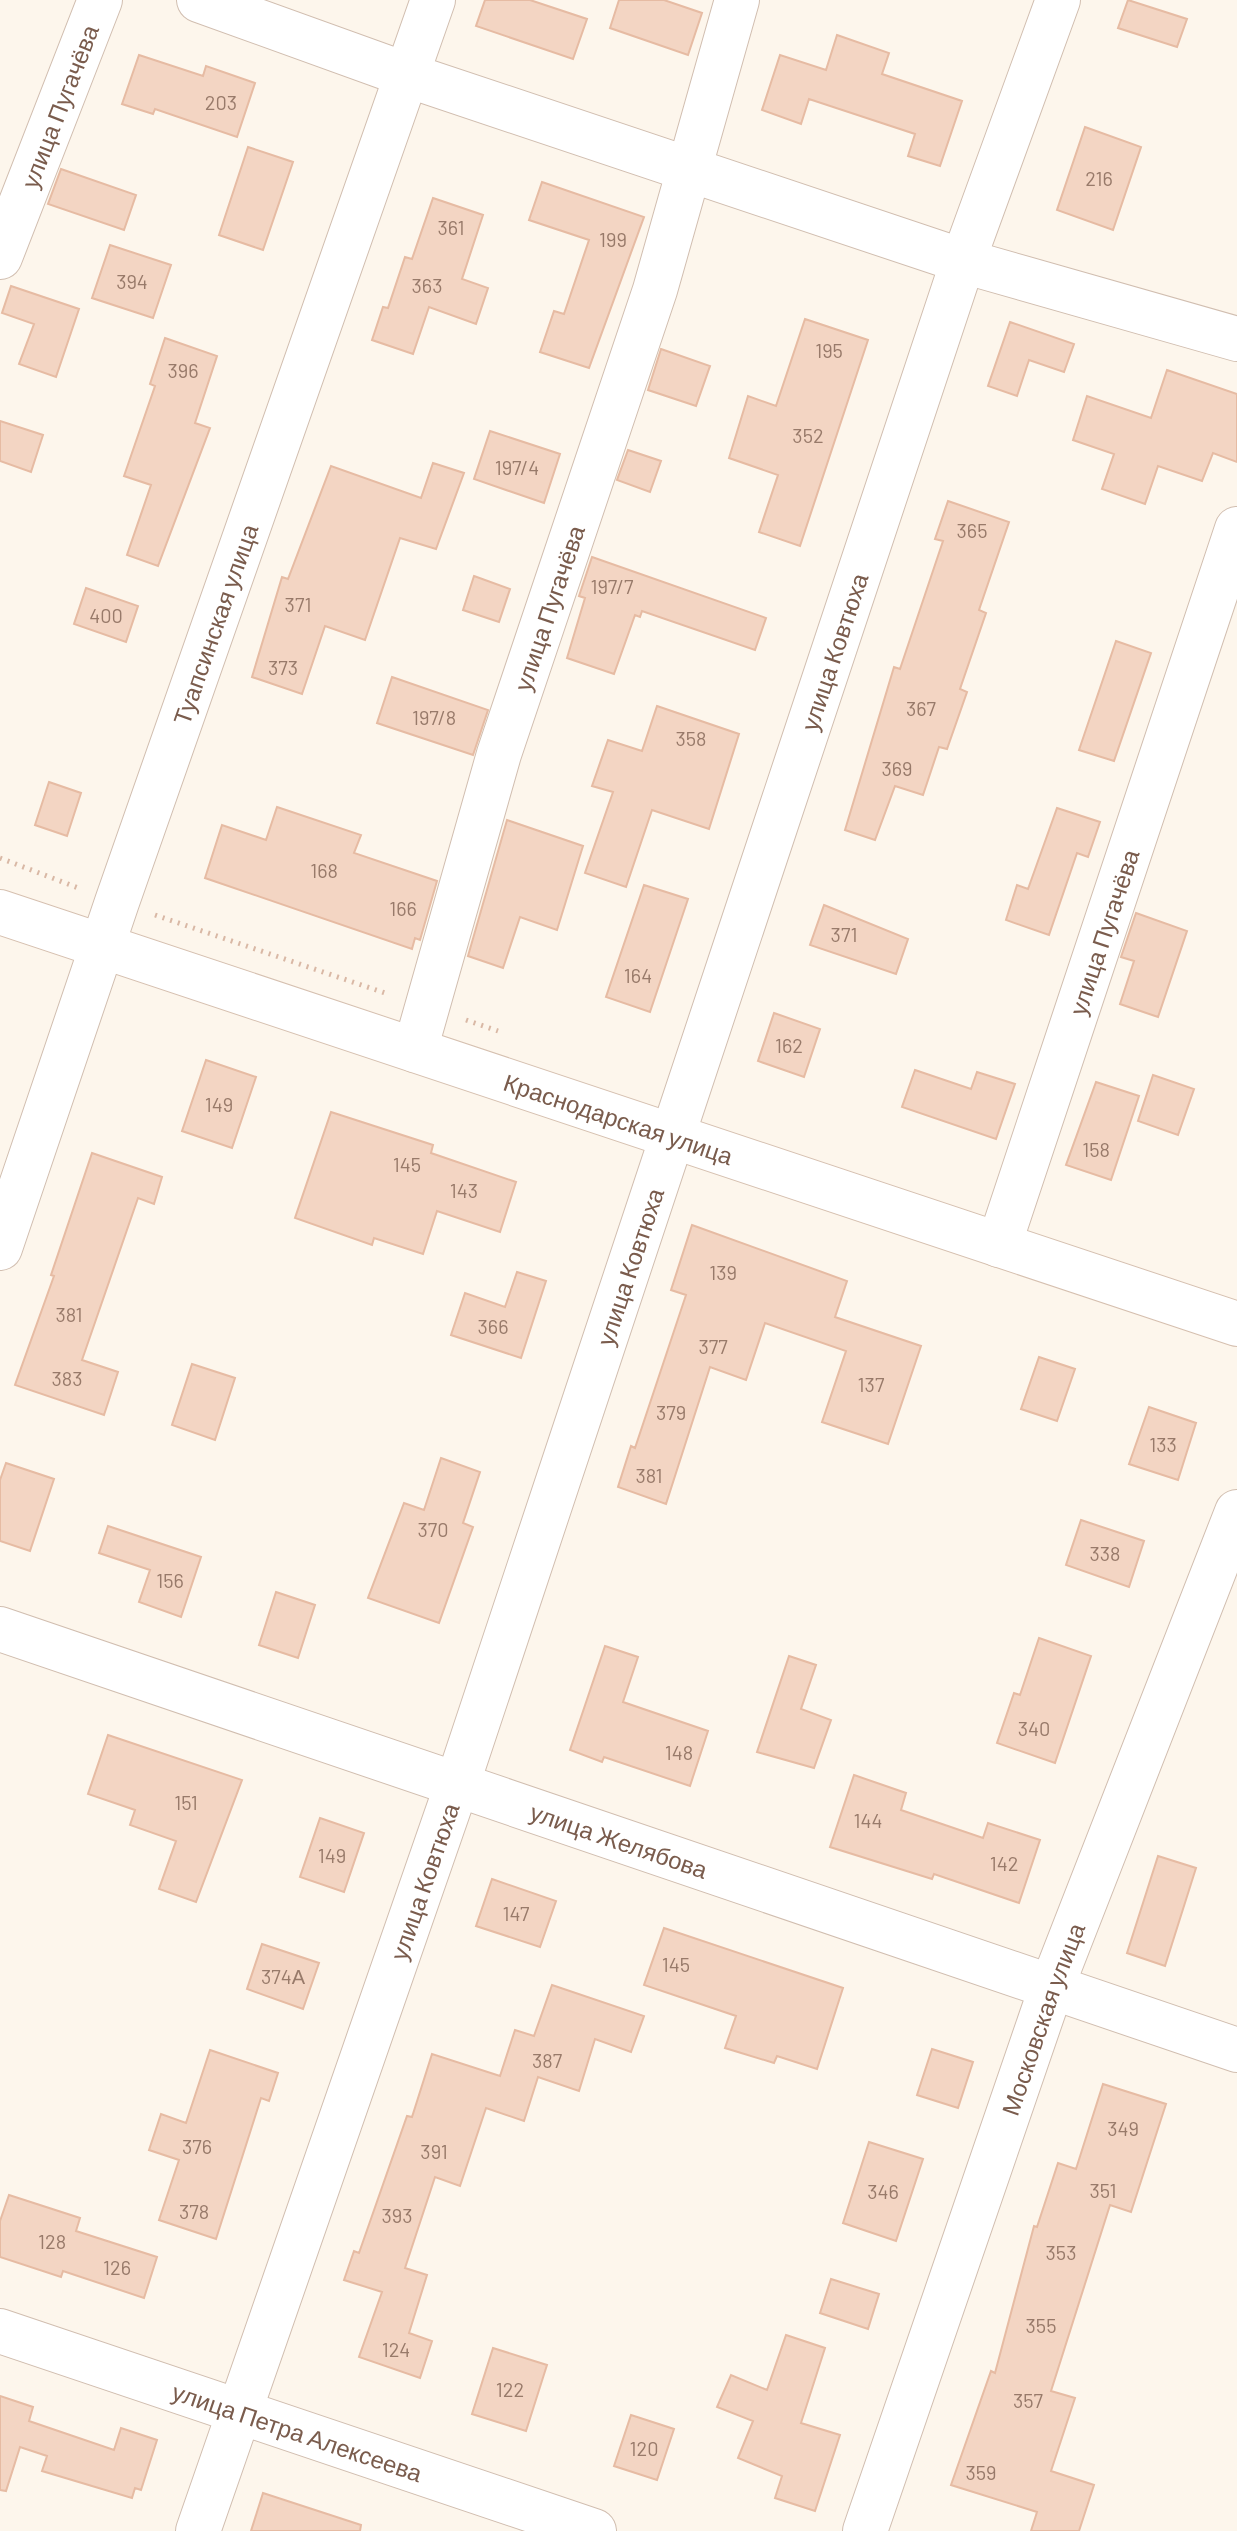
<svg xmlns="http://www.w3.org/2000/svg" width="1237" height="2531" font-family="Barlow,sans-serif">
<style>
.building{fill:#f3d5c3;stroke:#e6bba3;stroke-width:2}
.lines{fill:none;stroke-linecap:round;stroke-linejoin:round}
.minor-casing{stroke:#d1beb0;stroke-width:46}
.secondary-casing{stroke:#d6c0b0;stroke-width:46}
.path{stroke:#d9b8a5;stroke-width:5;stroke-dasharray:2 6;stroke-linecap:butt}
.minor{stroke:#fff;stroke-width:44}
.secondary{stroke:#fff;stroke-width:44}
.labels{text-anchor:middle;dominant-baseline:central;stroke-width:6;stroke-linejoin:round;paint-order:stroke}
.number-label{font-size:20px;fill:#987a6a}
.street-label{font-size:24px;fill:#7a5c4d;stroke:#fffaf3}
</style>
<rect width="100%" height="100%" fill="#fdf6ec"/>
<path class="building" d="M485,0h45l57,19 -14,40 -97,-33z
M619,0h45l38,13 -14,42 -78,-27z
M1128,0l59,19 -10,28 -59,-19z
M837,35l52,18 -7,21 80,27 -22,65 -32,-10 7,-22 -106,-35 -8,25 -39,-14 18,-55 46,15z
M139,55l64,21 3,-10 49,17 -18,54 -82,-28 -2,5 -31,-10z
M1085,127l56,20 -28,83 -56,-20z
M248,147l45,15 -30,88 -44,-15z
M61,169l75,26 -12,35 -76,-26z
M542,182l102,35 -55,151 -49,-16 14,-41 10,3 25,-74 -60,-20z
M433,198l50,17 -21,64 26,9 -12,36 -47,-17 -16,47 -41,-14 11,-33 5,1 17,-51 7,2z
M110,245l61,20 -18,53 -61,-20z
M11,286l68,23 -23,68 -37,-13 15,-40 -32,-11z
M805,319l63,21 -68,206 -41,-14 19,-57 -49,-17 19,-62 28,10z
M1010,322l64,22 -10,28 -35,-12 -12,36 -29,-10z
M165,338l52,18 -22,67 15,5 -52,138 -31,-11 24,-70 -27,-9 31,-90 -5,-2z
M661,349l49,17 -14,40 -48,-16z
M1167,370l70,24v68l-24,-9 -11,28 -44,-15 -13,38 -43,-15 12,-35 -41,-14 14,-44 64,22z
M0,421l43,14 -12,37 -31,-11z
M490,431l70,23 -16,49 -70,-24z
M628,450l33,11 -11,31 -33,-12z
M433,463l31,10 -28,76 -36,-11 -35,102 -40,-14 -23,68 -50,-17 30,-100 6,2 43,-113 90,32z
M948,501l61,21 -30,88 7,3 -26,76 7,3 -20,57 -8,-2 -16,48 -28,-9 -20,54 -30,-10 49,-163 6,2 43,-128 -8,-2z
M592,557l174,61 -11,32 -113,-39 -2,6 -5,-2 -21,59 -47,-16 18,-60 -6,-2z
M474,576l36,13 -11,33 -36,-12z
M86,588l52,18 -12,36 -52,-18z
M1116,641l35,12 -37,108 -35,-11z
M392,677l96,33 -15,45 -96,-32z
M657,706l82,28 -30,95 -57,-19 -26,77 -41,-14 28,-81 -21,-6 16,-46 34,11z
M49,782l32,11 -14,43 -32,-11z
M277,807l84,28 -7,18 83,28 -17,59 -5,-2 -3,11 -207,-71 17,-53 44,15z
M1057,808l43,14 -12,35 -11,-4 -28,82 -43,-15 11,-35 11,4z
M507,820l76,26 -26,84 -37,-13 -17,51 -35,-12z
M644,885l44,14 -38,113 -44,-15z
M824,905l84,34 -12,35 -86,-29z
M1136,913l51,18 -29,86 -38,-13 14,-43 -13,-4z
M774,1013l46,16 -16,48 -46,-16z
M206,1060l50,17 -24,71 -50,-17z
M915,1070l56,19 6,-17 38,12 -19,55 -94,-32z
M1153,1075l41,14 -16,46 -40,-14z
M1096,1082l43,14 -28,84 -45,-15z
M331,1112l102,33 -2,8 85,29 -16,50 -63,-21 -14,43 -49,-16 -2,7 -77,-27z
M92,1153l70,24 -8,27 -16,-6 -56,162 36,12 -14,43 -89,-30 39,-109 -3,-1z
M692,1225l155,56 -12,36 86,29 -33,98 -66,-22 24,-71 -81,-28 -19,57 -36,-13 -44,137 -48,-17 13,-41 4,2 51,-153 -15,-5z
M517,1272l29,9 -25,77 -70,-23 14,-42 40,14z
M1039,1357l36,12 -18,52 -36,-12z
M192,1364l43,14 -20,62 -43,-15z
M1149,1407l47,16 -18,57 -49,-16z
M441,1458l39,14 -17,51 10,4 -34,96 -71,-25 36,-95 20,7z
M6,1463l48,16 -24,72 -30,-10v-61z
M1081,1520l63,21 -15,46 -63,-22z
M108,1526l93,31 -20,60 -42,-15 11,-32 -51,-17z
M276,1592l39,13 -17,53 -39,-13z
M1039,1638l52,18 -36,107 -58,-20 17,-50 6,2z
M605,1646l33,11 -15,45 85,29 -18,55 -86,-29 -2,5 -32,-12z
M789,1656l27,9 -15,44 30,11 -17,48 -57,-16z
M108,1735l134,45 -46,122 -37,-13 17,-48 -46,-16 5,-15 -47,-16z
M854,1775l52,18 -5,17 82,28 5,-15 52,17 -21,63 -85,-29 -2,5 -102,-32z
M320,1818l44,15 -20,59 -44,-15z
M1158,1856l38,12 -31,98 -38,-13z
M492,1879l64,22 -16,46 -64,-21z
M664,1928l179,60 -26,81 -40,-13 -3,7 -49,-15 11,-32 -92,-31z
M262,1944l57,19 -16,46 -56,-20z
M552,1985l92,31 -13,36 -36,-13 -16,52 -41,-14 -14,44 -38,-13 -26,78 -25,-9 -30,91 22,7 -18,58 23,8 -12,37 -61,-21 23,-65 -38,-12 10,-29 5,2 48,-137 5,1 20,-63 68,22 15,-46 19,6z
M932,2049l41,13 -15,46 -41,-13z
M210,2050l68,23 -9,28 -8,-3 -45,141 -57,-19 20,-60 -30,-10 12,-36 25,9z
M1103,2084l63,20 -35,108 -21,-7 -59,186 24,7 -24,73 43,14 -15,46h-48l6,-19 -86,-27 40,-114 4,2 39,-147 3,1 21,-64 18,6z
M869,2142l54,17 -27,82 -53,-18z
M9,2195l71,23 -4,13 81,26 -13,41 -81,-27 -2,6 -61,-20v-36z
M831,2279l48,15 -11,35 -48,-16z
M786,2335l39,13 -24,75 39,12 -25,76 -40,-13 7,-22 -44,-18 15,-37 -36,-14 14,-32 36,15z
M493,2348l54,17 -21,66 -54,-17z
M0,2396l33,11 -4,14 85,29 7,-22 36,12 -16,50 -6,-2 -3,10 -90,-27 5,-15 -27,-9 -14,44 -6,-1z
M631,2415l43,14 -17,51 -43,-14z
M263,2493l98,32 -1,6h-109z"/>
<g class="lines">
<g class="minor-casing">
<g id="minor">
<path d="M199,0l208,75 556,186 274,78"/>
<path id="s1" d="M0,257l100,-257"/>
<path id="s2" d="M415,1050l84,-296 156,-464 82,-290"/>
<path id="s3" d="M999,1245l238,-716"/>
<path id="s4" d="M0,1248l117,-346 316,-902"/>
<path id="s5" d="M0,1629l1237,421"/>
<path id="s6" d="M0,2331l594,200"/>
<path id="s7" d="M198,2531l260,-749 505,-1521 95,-261"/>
<path id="s8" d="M865,2531l187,-545 185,-474"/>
</g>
</g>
<g class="secondary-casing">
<g id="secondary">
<path id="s9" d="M0,912l1237,412"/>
</g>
</g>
<path class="path" d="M0,858l81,31
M155,915l233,79
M466,1020l32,11"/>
<use href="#minor" class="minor"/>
<use href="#secondary" class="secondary"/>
</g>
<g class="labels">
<g class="number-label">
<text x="221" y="102">203</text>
<text x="1099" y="178">216</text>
<text x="451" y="227">361</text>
<text x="613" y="239">199</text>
<text x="132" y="281">394</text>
<text x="427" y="285">363</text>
<text x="829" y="350">195</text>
<text x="183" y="370">396</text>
<text x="808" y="435">352</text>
<text x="517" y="467">197/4</text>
<text x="972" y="530">365</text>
<text x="612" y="586">197/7</text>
<text x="298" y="604">371</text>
<text x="106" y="615">400</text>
<text x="283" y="667">373</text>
<text x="921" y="708">367</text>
<text x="434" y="717">197/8</text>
<text x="691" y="738">358</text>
<text x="897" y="768">369</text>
<text x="324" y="870">168</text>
<text x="403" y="908">166</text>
<text x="844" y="934">371</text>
<text x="638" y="975">164</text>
<text x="789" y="1045">162</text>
<text x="219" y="1104">149</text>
<text x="1096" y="1149">158</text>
<text x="407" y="1164">145</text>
<text x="464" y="1190">143</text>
<text x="723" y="1272">139</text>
<text x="69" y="1314">381</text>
<text x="493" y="1326">366</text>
<text x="713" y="1346">377</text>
<text x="67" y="1378">383</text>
<text x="871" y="1384">137</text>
<text x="671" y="1412">379</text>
<text x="1163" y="1444">133</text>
<text x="649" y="1475">381</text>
<text x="433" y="1529">370</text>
<text x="1105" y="1553">338</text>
<text x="170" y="1580">156</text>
<text x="1034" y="1728">340</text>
<text x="679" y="1752">148</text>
<text x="186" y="1802">151</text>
<text x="868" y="1820">144</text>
<text x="332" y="1855">149</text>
<text x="1004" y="1863">142</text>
<text x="516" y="1913">147</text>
<text x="676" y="1964">145</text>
<text x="283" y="1976">374А</text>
<text x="547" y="2060">387</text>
<text x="1123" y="2128">349</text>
<text x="197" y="2146">376</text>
<text x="434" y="2151">391</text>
<text x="1103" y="2190">351</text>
<text x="883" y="2191">346</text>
<text x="194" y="2211">378</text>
<text x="397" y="2215">393</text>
<text x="52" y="2241">128</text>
<text x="1061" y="2252">353</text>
<text x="117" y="2267">126</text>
<text x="1041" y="2325">355</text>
<text x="396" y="2349">124</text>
<text x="510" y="2389">122</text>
<text x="1028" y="2400">357</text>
<text x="644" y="2448">120</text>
<text x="981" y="2472">359</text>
</g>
<g class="street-label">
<text stroke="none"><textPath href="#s1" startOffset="162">улица Пугачёва</textPath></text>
<text stroke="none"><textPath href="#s2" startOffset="462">улица Пугачёва</textPath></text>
<text stroke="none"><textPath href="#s4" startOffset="660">Туапсинская улица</textPath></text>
<text stroke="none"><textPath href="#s7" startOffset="1984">улица Ковтюха</textPath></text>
<text stroke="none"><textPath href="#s3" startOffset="330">улица Пугачёва</textPath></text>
<text stroke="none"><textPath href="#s9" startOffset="652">Краснодарская улица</textPath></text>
<text stroke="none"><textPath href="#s7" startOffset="1336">улица Ковтюха</textPath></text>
<text stroke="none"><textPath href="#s5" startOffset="654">улица Желябова</textPath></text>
<text stroke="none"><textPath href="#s7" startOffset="688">улица Ковтюха</textPath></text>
<text stroke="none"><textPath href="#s8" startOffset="542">Московская улица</textPath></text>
<text stroke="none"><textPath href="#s6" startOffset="314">улица Петра Алексеева</textPath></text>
</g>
</g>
</svg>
